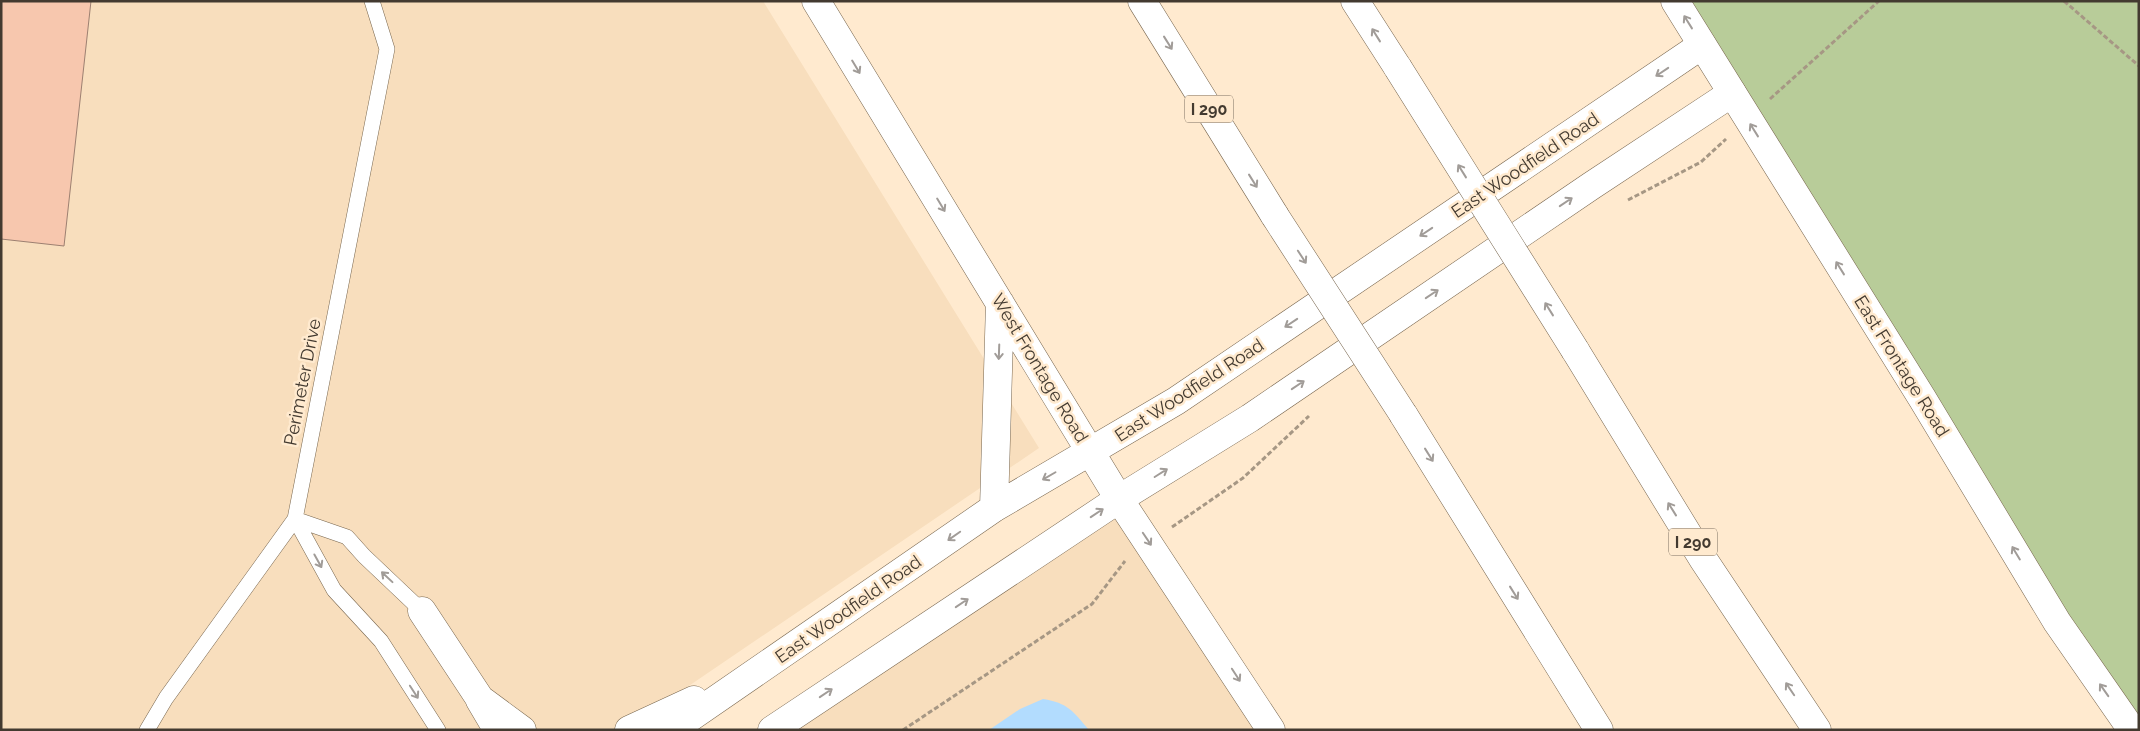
<svg xmlns="http://www.w3.org/2000/svg" width="2140" height="731" font-family="Raleway,sans-serif">
<style>
.built{fill:#f8debd}
.green{fill:#b8cc99}
.water{fill:#b2dcfe}
.building{fill:#f7c7ae;stroke:#9d8071}
.lines{fill:none;stroke-linecap:round;stroke-linejoin:round}
.lane-casing{stroke:#78664e;stroke-width:16}
.secondary-casing{stroke:#78664e;stroke-width:29}
.primary-casing{stroke:#78664e;stroke-width:29}
.highway-casing{stroke:#78664e;stroke-width:29}
.path{stroke:#a69784;stroke-width:3;stroke-dasharray:5 2.5;stroke-linecap:butt}
.lane{stroke:#fff;stroke-width:15}
.secondary{stroke:#fff;stroke-width:28}
.primary{stroke:#fff;stroke-width:28}
.highway{stroke:#fff;stroke-width:28}
.highway-bridge-casing{stroke:#78664e;stroke-width:29;stroke-linecap:butt}
.highway-bridge{stroke:#fff;stroke-width:28}
.oneway{stroke:#a19c98}
.labels{text-anchor:middle;dominant-baseline:central;stroke-width:5;stroke-linejoin:round;paint-order:stroke}
.shield{fill:#ffeacf;stroke:#7b6f60;stroke-width:1}
.shield-label{font-size:16px;font-weight:bold;fill:#433a30}
.street-label{font-size:18px;fill:#433a30;stroke:#ffeacf}
</style>
<rect width="100%" height="100%" fill="#ffeacf"/>
<path class="built" d="M1,1h762l276,447 -415,282h-623z
M1121,487l153,243h-494z"/>
<path class="green" d="M1674,1h465v729z"/>
<path class="water" d="M1043,699c25,4 30,12 46,31h-100l31,-21z"/>
<path class="building" d="M1,1h90l-27,245 -63,-7z"/>
<g class="lines">
<g class="lane-casing">
<path id="lane" d="M295,519l52,18 17,19 58,55 4,6
M295,519l39,71 47,51 57,89
M474,703l16,27
M147,730l19,-32 129,-179 92,-470 -15,-48"/>
</g>
<g class="secondary-casing">
<path id="secondary" d="M816,1l303,498 152,231
M994,508l6,-205
M422,611l58,88 42,31
M629,730l65,-30
M672,730l322,-222 182,-107 526,-356
M772,730l347,-231 131,-81 341,-232 141,-93"/>
</g>
<g class="primary-casing">
<path id="primary" d="M1675,1l247,397 135,224 75,108"/>
</g>
<g class="highway-casing">
<path id="highway" d="M1142,1l133,215
M1355,1l43,67
M1575,350l128,209 114,171
M1403,414l196,316"/>
</g>
<path class="path" d="M2064,1l75,65
M1770,99l109,-98
M1628,200l73,-38 25,-23
M1172,527l71,-49 66,-62
M903,730l189,-126 33,-43"/>
<use href="#lane" class="lane"/>
<use href="#secondary" class="secondary"/>
<use href="#primary" class="primary"/>
<use href="#highway" class="highway"/>
<g class="highway-bridge-casing">
<path id="highway-bridge" d="M1398,68l177,282
M1275,216l128,198"/>
</g>
<use href="#highway-bridge" class="highway-bridge"/>
</g>
<defs><path id="oneway-shaft" d="M-6 0H5M1.5-3L5.5 0L1.5 3" fill="none" stroke-width="1.6" stroke-linecap="round" stroke-linejoin="round" transform="scale(1.25)"/></defs>
<g class="oneway">
<use href="#oneway-shaft" transform="translate(1688 22) rotate(-122)"/>
<use href="#oneway-shaft" transform="translate(1376 35) rotate(-122)"/>
<use href="#oneway-shaft" transform="translate(1168 43) rotate(58)"/>
<use href="#oneway-shaft" transform="translate(856 67) rotate(59)"/>
<use href="#oneway-shaft" transform="translate(1662 72) rotate(146)"/>
<use href="#oneway-shaft" transform="translate(1754 130) rotate(-122)"/>
<use href="#oneway-shaft" transform="translate(1462 171) rotate(-122)"/>
<use href="#oneway-shaft" transform="translate(1253 181) rotate(58)"/>
<use href="#oneway-shaft" transform="translate(1566 202) rotate(-34)"/>
<use href="#oneway-shaft" transform="translate(941 205) rotate(59)"/>
<use href="#oneway-shaft" transform="translate(1426 232) rotate(146)"/>
<use href="#oneway-shaft" transform="translate(1302 257) rotate(57)"/>
<use href="#oneway-shaft" transform="translate(1840 268) rotate(-122)"/>
<use href="#oneway-shaft" transform="translate(1432 294) rotate(-34)"/>
<use href="#oneway-shaft" transform="translate(1549 309) rotate(-122)"/>
<use href="#oneway-shaft" transform="translate(1291 323) rotate(146)"/>
<use href="#oneway-shaft" transform="translate(999 352) rotate(92)"/>
<use href="#oneway-shaft" transform="translate(1298 385) rotate(-34)"/>
<use href="#oneway-shaft" transform="translate(1429 455) rotate(58)"/>
<use href="#oneway-shaft" transform="translate(1161 473) rotate(-32)"/>
<use href="#oneway-shaft" transform="translate(1049 476) rotate(150)"/>
<use href="#oneway-shaft" transform="translate(1672 509) rotate(-122)"/>
<use href="#oneway-shaft" transform="translate(1097 513) rotate(-34)"/>
<use href="#oneway-shaft" transform="translate(954 536) rotate(145)"/>
<use href="#oneway-shaft" transform="translate(1147 539) rotate(56)"/>
<use href="#oneway-shaft" transform="translate(2016 553) rotate(-121)"/>
<use href="#oneway-shaft" transform="translate(318 561) rotate(61)"/>
<use href="#oneway-shaft" transform="translate(387 577) rotate(-137)"/>
<use href="#oneway-shaft" transform="translate(1514 593) rotate(58)"/>
<use href="#oneway-shaft" transform="translate(962 603) rotate(-34)"/>
<use href="#oneway-shaft" transform="translate(1236 675) rotate(57)"/>
<use href="#oneway-shaft" transform="translate(1790 689) rotate(-124)"/>
<use href="#oneway-shaft" transform="translate(2104 690) rotate(-125)"/>
<use href="#oneway-shaft" transform="translate(414 692) rotate(57)"/>
<use href="#oneway-shaft" transform="translate(826 693) rotate(-34)"/>
</g>
<g class="labels">
<g class="shield">
<rect x="1185" y="95.5" width="48" height="27" rx="4"/>
<rect x="1669" y="528.5" width="48" height="27" rx="4"/>
</g>
<g class="shield-label">
<text x="1209" y="109">I 290</text>
<text x="1693" y="542">I 290</text>
</g>
<g class="street-label">
<text transform="translate(1525 165) rotate(-34)">East Woodfield Road</text>
<text transform="translate(1902 366) rotate(58)">East Frontage Road</text>
<text transform="translate(1040 368) rotate(59)">West Frontage Road</text>
<text transform="translate(302 382) rotate(-79)">Perimeter Drive</text>
<text transform="translate(1189 390) rotate(-33)">East Woodfield Road</text>
<text transform="translate(848 609) rotate(-35)">East Woodfield Road</text>
</g>
</g>
<rect width="2140" height="731" fill="none" stroke="#433a30" stroke-width="5"/>
</svg>
